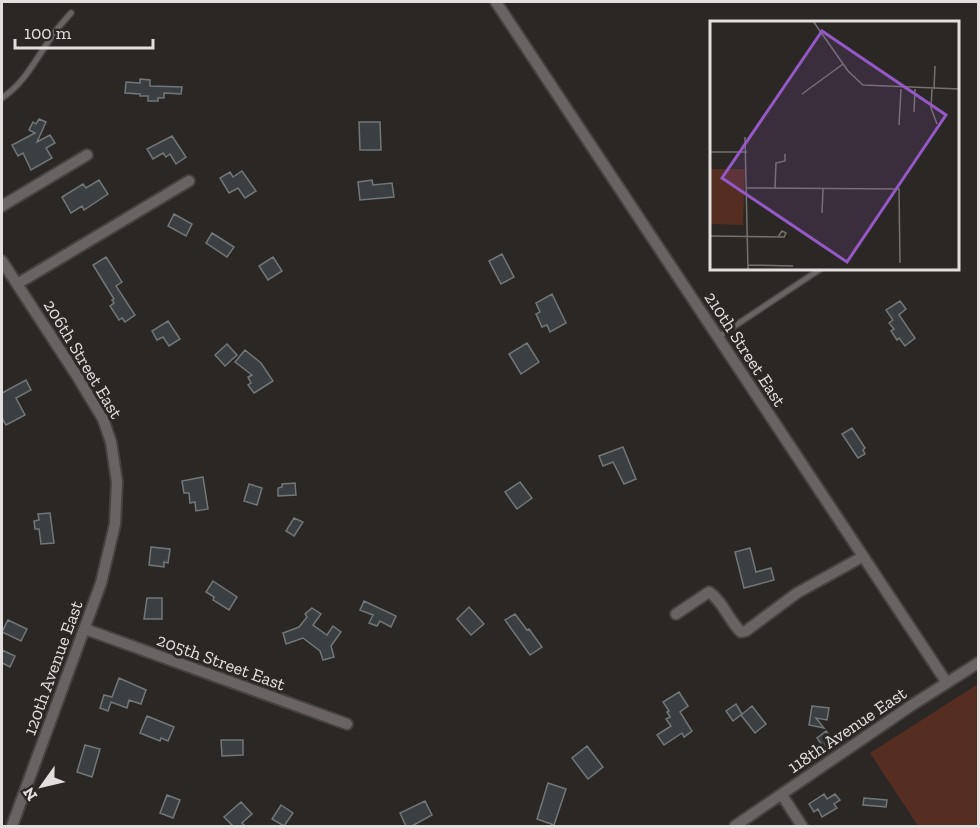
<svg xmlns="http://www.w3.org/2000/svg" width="980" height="828" font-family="'Zilla Slab',serif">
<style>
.green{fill:#552d21}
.building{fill:#3b3f41;stroke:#727779;stroke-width:1.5}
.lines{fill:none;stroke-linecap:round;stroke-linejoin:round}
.service-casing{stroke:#454240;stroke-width:8}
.minor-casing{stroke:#454240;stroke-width:14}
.service{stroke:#696463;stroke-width:5}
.minor{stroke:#696463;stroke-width:10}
.labels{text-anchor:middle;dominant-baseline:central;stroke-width:6;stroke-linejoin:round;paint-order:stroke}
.street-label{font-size:18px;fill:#e2dfde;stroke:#2b2725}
.inset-road{fill:none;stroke:#74716f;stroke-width:1.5}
.view{fill:#9559c7;fill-opacity:0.15;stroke:#9559c7;stroke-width:3}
.inset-edge{fill:none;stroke:#e2dfde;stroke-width:3}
</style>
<rect width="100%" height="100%" fill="#2b2725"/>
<path class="green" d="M978,684v142h-60l-48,-73z"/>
<path class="building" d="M140,79l10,1v6l32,1 -1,7 -17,-1v5h-6v3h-10v-5h-8v-2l-15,-1 1,-11 14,1z
M39,119l7,3 -9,20 13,-7 5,8 -9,5 6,10 -21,12 -8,-17 -5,3 -6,-11 23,-12 -6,-3 4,-8 3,2z
M359,122h21l1,28h-21z
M172,136l14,21 -10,7 -6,-10 -4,3 -3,-4 -10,6 -6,-10z
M242,171l14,20 -11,7 -7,-10 -9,5 -9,-15 10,-6 3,5z
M99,180l9,14 -24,16 -2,-4 -11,7 -9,-16 21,-13 3,4z
M372,180l1,5 19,-2 2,14 -34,3 -2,-18z
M174,214l18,10 -6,12 -18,-10z
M212,233l22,14 -7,10 -21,-14z
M502,254l12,23 -13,7 -12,-23z
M106,257l16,25 -6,4 19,29 -10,7 -3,-4 -3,2 -9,-14 4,-3 -2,-3 2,-1 -21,-34z
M273,257l9,14 -14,9 -9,-14z
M552,294l14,29 -16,9 -3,-7 -5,2 -6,-13 4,-2 -4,-9z
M900,301l6,8 -7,6 16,23 -10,8 -6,-8 -2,2 -6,-9 3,-2 -5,-6 4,-3 -7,-10z
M168,321l12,18 -11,7 -6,-9 -6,3 -5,-9z
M527,343l12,19 -18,12 -12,-20z
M227,344l10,11 -12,11 -10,-11z
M245,350l16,13 12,18 -19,12 -6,-8 3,-2 -3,-6 4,-2 -17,-13z
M26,380l5,10 -15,8 9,17 -19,10 -4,-7v-25z
M852,428l13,20 -2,2 2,4 -7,4 -16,-24z
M623,447l13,32 -12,5 -11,-22 -10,4 -4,-10z
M203,477l5,32 -12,2 -1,-9 -5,1 -1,-10h-5l-2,-12z
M520,482l12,16 -15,11 -12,-17z
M295,483l1,12 -18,1v-8l4,-1v-3z
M249,484l13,4 -5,17 -13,-4z
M50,513l4,30 -13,1 -2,-15h-4l-1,-8 5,-1 -1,-6z
M294,518l9,4 -9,14 -8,-5z
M151,547l19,2 -2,14 -4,-1v5l-15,-2z
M750,548l6,24 15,-4 3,12 -30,8 -9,-36z
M213,581l24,16 -8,13 -16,-10 1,-3 -8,-5z
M147,598h15v21h-18z
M364,601l32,15 -5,11 -11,-6 -3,5 -8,-3 4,-8 -13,-5z
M469,607l15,17 -13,11 -14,-16z
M312,608l9,6 -8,11 14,10 6,-9 8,6 -10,14 3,11 -11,3 -3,-9 -17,-13 -17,6 -3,-11 16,-6 8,-10 -2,-3z
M515,614l12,16 2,-1 13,18 -12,8 -25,-35z
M8,620l19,9 -6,12 -19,-9z
M2,650l13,6 -5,11 -8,-4z
M119,678l27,12 -5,14 -12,-4 -2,8 -16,-6 -3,9 -8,-3 4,-13 8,2z
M679,692l9,14 -8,6 12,19 -8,6 -2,-4 -18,12 -7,-10 14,-9 -5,-7 4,-2 -3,-5 2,-1 -6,-9z
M736,704l6,10 -9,7 -7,-10z
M752,706l14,18 -11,9 -14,-18z
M812,706l17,2 -2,12 -11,-2 8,10 -15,-3z
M147,716l27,11 -6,14 -7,-3 -1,3 -20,-8z
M826,731l9,12 -10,7 -8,-12z
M221,740h22v15l-21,1z
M85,745l15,4 -8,28 -15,-5z
M587,746l16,21 -15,12 -16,-21z
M548,783l18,6 -12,36 -17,-6z
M824,794l3,5 8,-5 5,6 -6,4 3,4 -15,9 -4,-8 -4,3 -5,-8z
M167,795l13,5 -7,18 -13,-5z
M864,798l23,2 -1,7 -23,-2z
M425,801l7,14 -20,11h-6l-6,-13z
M241,802l11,12 -10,9 3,3h-12l-9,-9z
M281,805l12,8 -9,13 -12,-7z"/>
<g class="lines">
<g class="service-casing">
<path id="service" d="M2,98c24,-16 34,-40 51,-63 5,-8 12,-15 18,-22
M718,337l104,-69"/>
</g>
<g class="minor-casing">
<path id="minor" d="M496,2l451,681
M2,206l85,-51
M2,261l75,115 26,43 8,23 6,40 -2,42 -14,59 -89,243
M17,284l172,-103
M676,614l33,-22c14,9 20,29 32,40l5,-1 51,-38 65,-36
M85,629l262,95
M782,795l20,31
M735,826l177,-121 66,-42"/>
</g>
<use href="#service" class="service"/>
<use href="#minor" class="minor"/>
</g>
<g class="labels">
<g class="street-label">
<text transform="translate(745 349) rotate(57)">210th Street East</text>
<text transform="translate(83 359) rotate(59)">206th Street East</text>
<text transform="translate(221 662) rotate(20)">205th Street East</text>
<text transform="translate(53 668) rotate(-70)">120th Avenue East</text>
<text transform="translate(847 730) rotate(-34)">118th Avenue East</text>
</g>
</g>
<g transform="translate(710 21)">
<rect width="249" height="249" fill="#2b2725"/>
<path d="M0,148h35l-2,56 -33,-1z" fill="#552d21"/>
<path class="inset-road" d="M103,0l35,50 15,14 96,4M222,68l-1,19 6,16M224,68l1,-23M92,73l41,-30M204,91l1,-23M189,104l2,-36M35,116l3,133M0,131h37M37,167l152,1 1,74M65,167l1,-25 9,-2v-7M112,192l1,-24M0,215l74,1 2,-4 -4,-2 -4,6M38,244l45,1"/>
<path class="view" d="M112,10l124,84 -99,147 -125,-84z"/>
<rect width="249" height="249" class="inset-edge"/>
</g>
<rect width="980" height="828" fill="none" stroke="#e2dfde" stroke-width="6"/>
<g transform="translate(42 786) rotate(236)" stroke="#2b2725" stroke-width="4.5" paint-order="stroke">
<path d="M0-4.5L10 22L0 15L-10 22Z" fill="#e2dfde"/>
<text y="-9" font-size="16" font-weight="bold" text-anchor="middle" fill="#e2dfde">N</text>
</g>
<path d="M15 39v9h138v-9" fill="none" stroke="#e2dfde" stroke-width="3"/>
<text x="24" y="39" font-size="18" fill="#e2dfde" stroke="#2b2725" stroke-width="4.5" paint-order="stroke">100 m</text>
</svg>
